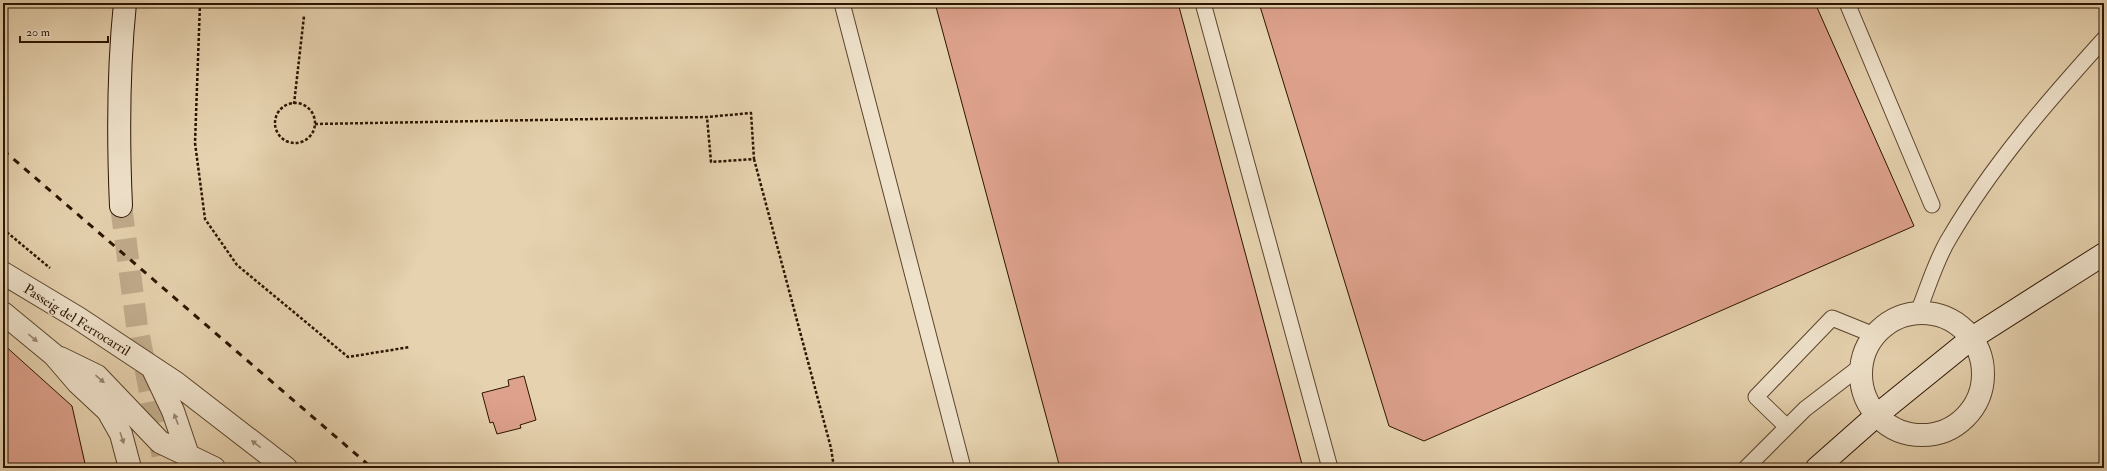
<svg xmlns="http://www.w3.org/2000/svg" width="2107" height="471" font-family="'IM FELL Double Pica',serif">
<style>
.building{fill:#dda18c;stroke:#2d1400}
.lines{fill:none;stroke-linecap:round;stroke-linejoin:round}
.secondary-tunnel{stroke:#c1ac8c;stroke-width:22;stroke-dasharray:22 11;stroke-linecap:butt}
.lane-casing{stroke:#5b442c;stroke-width:17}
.street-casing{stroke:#5b442c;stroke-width:24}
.secondary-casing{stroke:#2d1400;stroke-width:24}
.path{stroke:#2d1400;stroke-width:2.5;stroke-dasharray:3 2;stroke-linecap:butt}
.lane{stroke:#efe2cb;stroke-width:15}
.street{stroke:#efe2cb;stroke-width:22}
.secondary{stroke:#efe2cb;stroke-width:22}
.rail{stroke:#2d1400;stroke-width:3;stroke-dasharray:7 7;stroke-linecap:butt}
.oneway{fill:#988570}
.labels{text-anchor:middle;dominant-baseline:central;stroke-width:3;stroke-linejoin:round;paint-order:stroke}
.street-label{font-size:14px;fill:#2d1400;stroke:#efe2cb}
</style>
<rect width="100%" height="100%" fill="#e6d2af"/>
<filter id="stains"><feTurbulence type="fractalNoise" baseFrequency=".005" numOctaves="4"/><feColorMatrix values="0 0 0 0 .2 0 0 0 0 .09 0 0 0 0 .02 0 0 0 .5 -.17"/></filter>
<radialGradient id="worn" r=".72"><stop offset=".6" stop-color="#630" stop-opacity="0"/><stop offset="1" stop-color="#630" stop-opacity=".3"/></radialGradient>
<path class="building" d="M935,3h243l125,465h-243z
M1259,3h556l99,223 -490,215 -35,-15z
M3,344l69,62 14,62h-83z
M524,376l12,44 -16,5 1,3 -24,6 -4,-12 -3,1 -8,-30 27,-7 -1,-6z"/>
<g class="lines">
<path class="secondary-tunnel" d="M121,206l16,120 28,142"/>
<g class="lane-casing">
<path id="lane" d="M842,3l121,465
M1203,3l127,465
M1847,3l85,202
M1918,312c10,-24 18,-53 32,-75 43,-73 98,-136 154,-198
M1787,427l-31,-30 76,-79 42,17
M1746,468l59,-59 56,-43"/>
</g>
<g class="street-casing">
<path id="street" d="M3,273l75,45 98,65 110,85
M1861 374a61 61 0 1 1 122 0a61 61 0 1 1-122 0Z
M3,313l51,42 24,28 30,28 13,23 9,34
M60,358l37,18 63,66 54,26
M152,367l21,44 18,53"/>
</g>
<g class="secondary-casing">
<path id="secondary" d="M121,206c-3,-68 -3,-135 4,-203
M1817,468l60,-53 95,-77 132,-84"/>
</g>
<path class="path" d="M200,3l-5,140 10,76 32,46 111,92 62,-10
M275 123a20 20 0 1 1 40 0a20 20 0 1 1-40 0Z
M294,104l10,-88
M315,124l392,-7 44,-4 3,46 -43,3 -4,-45
M754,159l77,289 3,20
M3,229l47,39"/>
<use href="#lane" class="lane"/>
<use href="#street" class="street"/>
<use href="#secondary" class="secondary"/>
<path class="rail" d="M3,150l369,318"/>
</g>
<defs><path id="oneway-solid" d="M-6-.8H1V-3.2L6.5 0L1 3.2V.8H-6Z"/></defs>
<g class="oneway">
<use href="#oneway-solid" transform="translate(33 338) rotate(40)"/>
<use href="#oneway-solid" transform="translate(100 379) rotate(41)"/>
<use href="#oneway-solid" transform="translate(176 419) rotate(-111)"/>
<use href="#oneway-solid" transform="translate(122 438) rotate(71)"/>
<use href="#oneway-solid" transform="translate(256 444) rotate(-142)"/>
</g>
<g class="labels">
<g class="street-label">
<text transform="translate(77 320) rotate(32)">Passeig del Ferrocarril</text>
</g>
</g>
<rect width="2107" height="471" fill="none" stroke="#e6d2af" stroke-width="16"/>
<rect x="4" y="4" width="2099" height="463" fill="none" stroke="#2d1400" stroke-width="2"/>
<rect x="8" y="8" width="2091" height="455" fill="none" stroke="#2d1400"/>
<path d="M20 36v6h88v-6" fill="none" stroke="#2d1400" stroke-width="2"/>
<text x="26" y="36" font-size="12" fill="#2d1400" stroke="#efe2cb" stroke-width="3" paint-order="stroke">20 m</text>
<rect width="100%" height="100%" filter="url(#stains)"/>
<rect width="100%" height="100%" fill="url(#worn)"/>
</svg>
